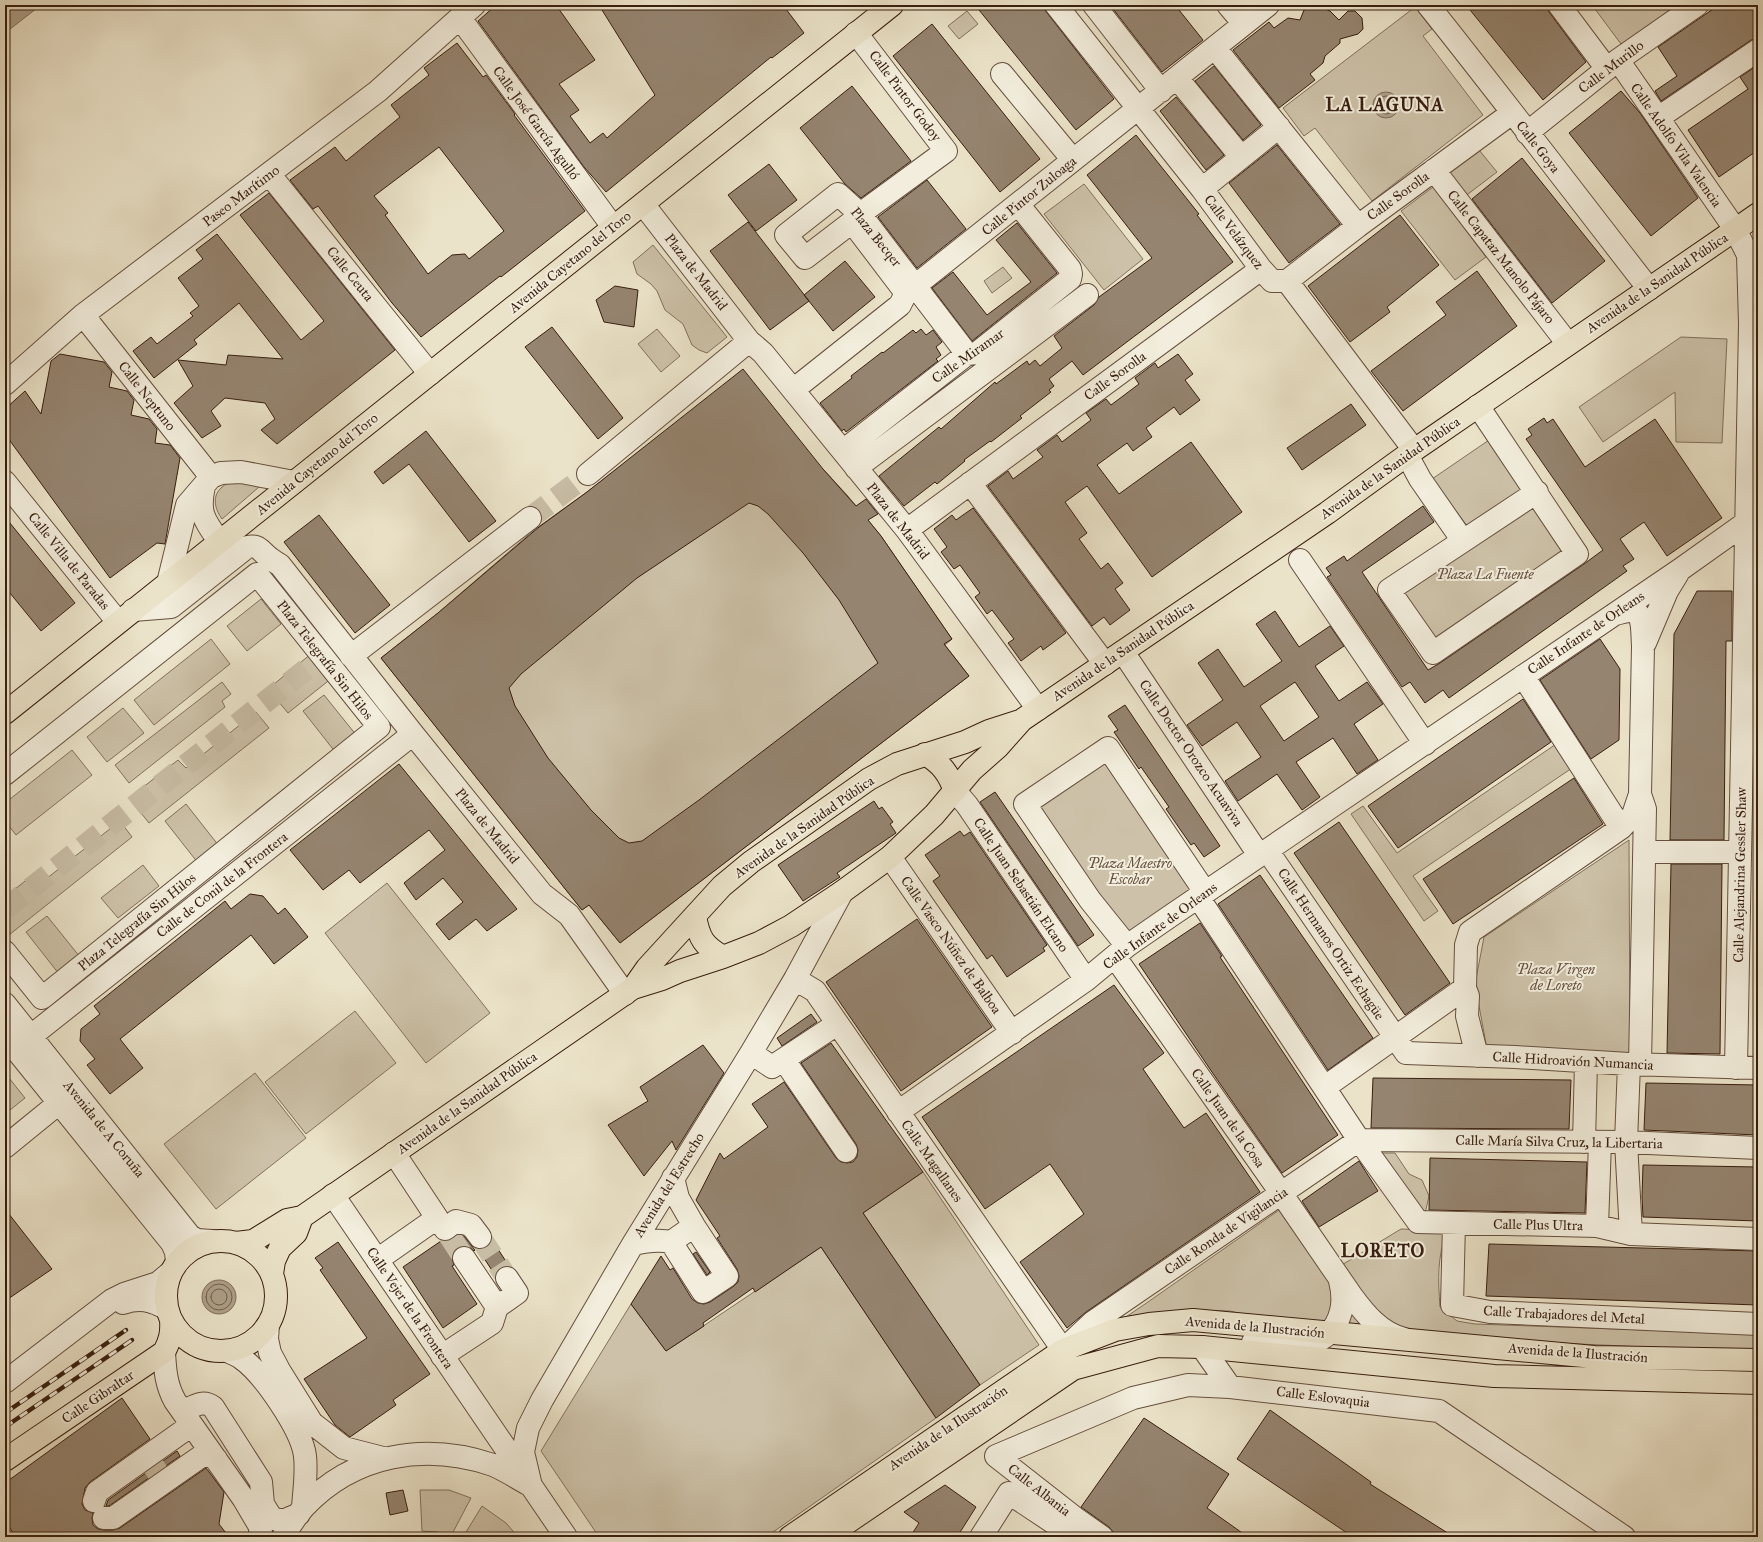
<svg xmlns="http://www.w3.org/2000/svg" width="1763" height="1542" font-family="'IM FELL Great Primer',serif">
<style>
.green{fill:#cdc2a9;stroke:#82705c}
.water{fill:#aea08a;stroke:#7f6c59}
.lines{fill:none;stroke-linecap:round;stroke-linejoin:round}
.shore{stroke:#735f4c;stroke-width:1}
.building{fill:#958470;stroke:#381e0f;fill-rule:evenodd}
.minor-tunnel{stroke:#c7bca4;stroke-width:22;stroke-dasharray:22 11;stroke-linecap:butt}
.minor-casing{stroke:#654f3e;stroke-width:24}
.major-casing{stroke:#381e0f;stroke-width:24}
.minor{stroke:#f2eddc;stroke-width:22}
.major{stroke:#ebe3c9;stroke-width:22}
.rail-casing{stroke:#381e0f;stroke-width:4.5}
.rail{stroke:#f2eddc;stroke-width:3;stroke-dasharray:9;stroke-linecap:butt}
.labels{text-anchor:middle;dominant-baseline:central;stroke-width:4;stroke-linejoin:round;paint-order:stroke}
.street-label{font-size:14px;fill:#381e0f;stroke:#f2eddc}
.park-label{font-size:14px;font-style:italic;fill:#654f3d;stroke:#f2eddc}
.district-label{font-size:18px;font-weight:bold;letter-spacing:1px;fill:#381e0f;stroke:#f2eddc}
</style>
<rect width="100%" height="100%" fill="#ebe3c9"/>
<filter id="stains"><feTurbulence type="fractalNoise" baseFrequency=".005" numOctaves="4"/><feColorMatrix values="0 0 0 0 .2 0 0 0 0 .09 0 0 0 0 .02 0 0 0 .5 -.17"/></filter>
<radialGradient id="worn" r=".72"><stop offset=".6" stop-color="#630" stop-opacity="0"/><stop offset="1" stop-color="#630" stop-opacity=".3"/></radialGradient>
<path class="green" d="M1592,5h91l-59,43z
M1415,7l17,22 -9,7 60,79 -111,86 -57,-73 -11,8 -21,-28z
M967,11l11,13 -19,15 -11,-13z
M1479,150l18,22 -33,25 -18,-21z
M1084,184l59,75 -39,31 -60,-76z
M1433,187l53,70 -31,23 -54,-69z
M653,245l74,92 -20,16 -8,-3 -7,-5 -9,-21 -18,-14 -8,-19 -6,-7 -14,-10 -4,-12z
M1003,267l9,11 -20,15 -8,-12z
M657,329l23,27 -19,16 -23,-28z
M1681,337l46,2 -5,104 -46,-1 -1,-50 -72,50 -24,-35z
M689,413l134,56 24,26 34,41 71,103 -7,6 24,31 -349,267 -31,-38 -7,5 -201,-252 57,-45 96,-83 53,-38z
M1492,438l36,51 -57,42 -39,-52z
M234,481l19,2 6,4 -37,32c-12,-17 -8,-32 12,-38z
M1534,503l34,50 -133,91 -34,-50z
M261,599l20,25 -34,27 -20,-25z
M211,639l19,25 -76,61 -20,-25z
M317,649l20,25 -49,39 -20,-24z
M222,682l9,12 -9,7 3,6 -96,76 -14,-18z
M324,695l33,41 -21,17 -33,-42z
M123,708l21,25 -37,29 -20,-25z
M256,712l13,16 -120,95 -20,-25 49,-38 8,8z
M1559,742l16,24 -162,110 25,35 -14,10 -73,-107 12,-8 34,47z
M72,750l20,25 -76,60 -11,-14v-18z
M1105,754l94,137 -76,52 -93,-138z
M186,804l33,42 -21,17 -33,-42z
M120,821l12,16 -123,98 -4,-5v-33l34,-27 7,9z
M1629,840l1,213 -143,-4 -12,-65 9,-47z
M143,865l16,21 -41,32 -17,-20z
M387,883l103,130 -64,50 -101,-130z
M47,916l33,41 -21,17 -33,-42z
M355,1011l41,52 -90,71 -41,-52z
M5,1073l20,25 -20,16z
M255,1073l51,65 -90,71 -52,-65z
M1369,1153h26l14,21 13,6 7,16 -4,18z
M923,1172l116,173 -59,40 -117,-172z
M1282,1208l57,84 -8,31 -67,-4 -34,-8 -35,-1 -78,13 31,-21z
M1401,1229l46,2c-10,27 -9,47 -7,76l17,14 18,3 283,10v18l-313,-14 -106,-13 1,-59z
M821,1247l115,171 -170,119h-167l-58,-86 90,-147 35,47z
M420,1490h29l22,8 -20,38 -14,-4 -15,-1z
M482,1506l24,17 12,14h-55z"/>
<path class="water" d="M5,5h36l-36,28z
M1373 105a13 13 0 1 1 26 0a13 13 0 1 1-26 0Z
M202 1297a17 17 0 1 1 34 0a17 17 0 1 1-34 0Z"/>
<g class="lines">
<path class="shore" d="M1377 105a9 9 0 1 1 18 0a9 9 0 1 1-18 0Z
M206 1297a13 13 0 1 1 26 0a13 13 0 1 1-26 0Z
M211 1297a8 8 0 1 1 16 0a8 8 0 1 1-16 0Z"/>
</g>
<path class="building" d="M496,5h60l39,55 -36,24 20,26 -9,6 20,27 13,-10 4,5 48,-43 -53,-85 6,-5h175l21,28 -32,25 -1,-1 -165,135 -22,-25 -106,-146z
M975,5h66l73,94 -38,31z
M1110,5h65l28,35 -41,32z
M1466,5h81l2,7 37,50 -43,38z
M1719,5h39v33l-7,2 -90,61 -6,-10 22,-15 -19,-29z
M1319,6l11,5 9,9 9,-9h7l7,7 1,11 -5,5 -18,5v4l-15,13 -2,7 -13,11 5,6 -36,28 -46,-58 36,-28 5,6 14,-10 12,2 4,-10z
M932,24l108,135 -40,33 -107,-136z
M457,43l26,34 3,-2 29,39 -1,1 71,96 -84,66 -1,-1 -79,61 -29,-34 -74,-97 -5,3 -23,-29 45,-33 11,14 54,-44 -9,-12 38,-30 -5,-7zM439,147l65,84 -35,28 -4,-5 -13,1 -24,19 -43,-59 3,-2 -14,-17z
M1758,65v85l-39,27 -31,-47 60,-41 -8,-12z
M1214,66l47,59 -18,15 -48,-59z
M852,86l59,75 -50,37 -16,-14 -45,-56z
M1621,91l19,22 58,85 -47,38 -82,-103z
M1176,97l48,58 -18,15 -46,-59z
M1136,135l63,79 -2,1 36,47 -150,113 -11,-14 -23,18 5,7 -5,4 2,2 -31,24 2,2 -31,24 -1,-1 -26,19 1,1 -28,23 -2,-2 -31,24 -25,-30 60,-49 2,2 54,-47 1,2 31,-23 2,4 6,-5 5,6 22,-18 -8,-12 40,-31 5,-8 53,-39 -65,-83z
M1277,145l63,79 -51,39 -60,-80z
M1522,158l83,103 -53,42 -80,-104z
M769,164l28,36 -41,31 -28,-36z
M927,180l39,49 -49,39 -39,-51z
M269,193l126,157 -118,94 -16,-14 14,-11 -10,-16 -40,-5 -14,13 10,15 -19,12 -28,-35 19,-17 -15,-26 48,5 2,-10 55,4 -44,-56 -45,37 3,4 -43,34 -21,-27 18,-14 6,7 36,-28 -3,-3 9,-7 -21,-28 25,-19 -7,-9 21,-16 84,106 23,-19 -84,-106z
M1400,215l39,50 -52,42 3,5 -40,30 -42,-56z
M748,222l61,79 -39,29 -60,-79z
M1017,223l40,50 -85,68 -40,-53 21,-16 34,43 44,-33 -35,-42z
M845,261l30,36 -42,34 -29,-36z
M1477,271l40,55 -114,85 -32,-40 75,-56 -10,-13z
M615,286l23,4 -4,37 -30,-5 -8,-22z
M552,327l71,91 -25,21 -73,-92z
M921,329l5,6 7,-5 9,12 -6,5 5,8 -5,4 2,2 -92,71 -2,-3 -2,2 -22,-28 32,-25 -1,-2 31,-24 1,1 30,-23 3,3z
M60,354l44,8 8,10 -3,15 18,4 7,9 -3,15 18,4 8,10 -2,14 15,2 10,13 -15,86 -8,-1 -47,35 -105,-144v-25l20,-18 16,23 10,-53z
M1178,354l15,20 -8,6 15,20 -20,15 -6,-8 -28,21 6,9 -19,14 -6,-8 -30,22 22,29 72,-52 51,70 -90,65 -65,-91 -22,16 22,31 -8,6 22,30 7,-6 15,20 -8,6 15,21 -20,15 -6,-8 -12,9 -104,-140 20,-15 5,8 30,-22 -6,-7 20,-15 5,7 29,-22 -5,-7 20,-14 5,6 28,-21 -4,-6 20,-15 3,5z
M743,369l80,100 33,37 10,-7 12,15 -10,6 13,16 71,103 -8,5 25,32 -349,267 -31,-38 -7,5 -201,-252 57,-45 101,-86 48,-35zM749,503l9,3 10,8 35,39 36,47 39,63 -179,137 -57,41 -13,2 -10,-5 -28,-28 -43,-52 -33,-52 -6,-18 12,-14 116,-96z
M1351,404l15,21 -64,45 -15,-22z
M1544,418l3,5 6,-4 32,48 70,-48 67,99 -55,38 -23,-34 -24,17 14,20 -11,7 4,5 -178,127 -6,-8 -18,13 -15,-21 -8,5 -75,-110 4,-2 -5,-7 18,-12 3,5 76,-55 11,16 -72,50 66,98 12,-7 144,-99 19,-14 -77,-111 6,-4 -4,-6z
M426,431l70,90 -27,21 -60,-78 -26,20 -9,-12z
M973,508l93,125 -23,17 -2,-4 -20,15 -13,-18 6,-4 -22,-29 -5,4 -12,-17 5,-4 -20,-28 -6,4 -13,-17 6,-5 -13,-18 18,-14 4,5z
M319,515l71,90 -35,28 -71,-91z
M5,517l70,86 -34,28 -36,-44z
M1697,591h35v50h-6l-2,199h-54l4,-206z
M1275,611l24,36 31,-21 14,20 -29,20 24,35 28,-19 16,22 -29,20 24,36 -21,14 -24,-36 -37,24 24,35 -18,13 -25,-36 -39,27 -13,-20 36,-24 -24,-35 -35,24 -15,-21 36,-25 -25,-37 20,-14 26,38 38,-26 -26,-37zM1295,682l24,35 -35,24 -24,-35z
M1600,639l20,30 -1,71 -28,19 -51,-79z
M1523,699l28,43 -153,106 -30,-42z
M1125,705l95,141 -16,11 -10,-14 -3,2 -25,-36 3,-2 -28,-40 -2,2 -25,-37 4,-2 -10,-14z
M399,764l118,145 -30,22 -11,-12 -27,21 -13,-16 27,-22 -20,-24 -27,22 -12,-17 41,-33 -16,-20 -69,53 -11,-13 -26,20 -33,-40z
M1574,778l29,46 -150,100 -30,-45z
M995,792l99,143 -16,11 -98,-144z
M874,801l5,8 3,-2 11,15 -3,2 6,9 -59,40 3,4 -37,24 -25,-36z
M1339,822l111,161 -45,32 -111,-162z
M960,831l4,5 6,-4 77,113 -4,3 2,3 -38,26 -15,-22 -5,4 -54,-78 7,-5 -15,-21z
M1671,864h51l-2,190 -53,-1z
M1260,875l113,163 -45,32 -110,-166z
M250,894l13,2 15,18 7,-6 23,29 -34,27 -23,-29 -131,104 23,29 -33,26 -23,-29 8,-6 -15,-18 1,-12 19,-15 -6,-8 131,-105 6,8z
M917,919l75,108 -91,64 -75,-109z
M1200,923l22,33 -2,1 118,178 -56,38 -68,-98 -75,-111z
M1114,985l50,68 -21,16 41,59 22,-15 54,79 -174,120 -19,16 -47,-66 64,-48 -34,-50 -65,45 -63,-92z
M811,1014l6,8 -35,24 -5,-8z
M831,1043l92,129 -60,41 117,172 -44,33 -115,-171 -66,45 -2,-4 -50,35 1,3 -38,25 -35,-47 30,-48 9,14 3,-2 19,31 6,4 6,1 6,-2 24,-16 4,-4 1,-6 -2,-7 -20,-31 3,-2 -24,-36 24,-47 4,6 44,-32 -16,-23 32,-22 52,76 5,4 6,1 6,-1 4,-5 1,-7 -2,-6 -55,-81z
M703,1045l21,28 -48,77 -4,-9 -28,35 -36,-51 40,-24 -8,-14z
M1373,1078l198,2 -2,49 -198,-1z
M1646,1083l112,2v50l-114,-5z
M1430,1158l157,4 -2,51 -156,-3z
M1359,1161l19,30 -59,36 -17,-26z
M1643,1165l115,2v54l-115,-4 -1,-20z
M5,1209l47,60 -47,32z
M459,1235l5,1 11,14 -1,1 -5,-4 -5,-1 -7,2 -4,5 -1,5 2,7 -2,1 25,38 -34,24 -40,-61 38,-26h6z
M492,1240l17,26 -9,1 -5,8 -17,-26 9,-2z
M338,1242l92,132 -37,26 3,5 -46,32 -15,-12 -31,-46 63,-41 -47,-68 3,-2 -8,-10z
M1489,1244l269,7v54l-272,-9z
M696,1252l14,20 -3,3 -14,-21z
M122,1398l28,41 -60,43 -5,6 -3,16 3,6 8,3 -1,5 1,7 5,4 6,1h9l7,-2 86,-60 18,24 -5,32 10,13h-213l-11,-16v-38z
M1270,1410l101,72 -1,2 84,53h-101l-116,-78z
M1144,1418l85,56 -22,34 41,29h-131l-8,-10 -28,-20z
M177,1451l3,5 -71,50h-3l2,-6z
M945,1485l31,22 -19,30h-47l9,-14 -15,-11z
M403,1490l5,21 -18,4 -4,-22z"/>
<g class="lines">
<path class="minor-tunnel" d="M530,518l58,-44
M5,909l318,-253
M449,1235l15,23
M480,1237l27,41
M151,1462l9,14"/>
<g class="minor-casing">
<path id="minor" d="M1056,5l146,184 59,80 11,12h15
M1094,5l67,86
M1228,5l16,19
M1428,5c75,94 147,189 221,284
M1559,5l48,64
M460,18l153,209
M856,33l90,118 -86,63
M1215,48l143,178
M1618,60l117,169 13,26 2,69 -14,744
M1002,74l71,86
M1177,78l64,79
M1658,118l100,-68
M1527,133l91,-73 79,-55
M1434,170l134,174
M270,175l160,199
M1202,189l77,-62
M643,204l106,137 14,12 144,177 131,179
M1287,281l71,-55 154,-113
M1287,281l127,169
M906,293l-54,-71 -47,36 -19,-23 52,-41 22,20 107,140
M83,315l128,162
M5,384l78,-69 295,-224 96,-86
M793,390l107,-85 6,-12 362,-288
M843,451l124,-97 10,-1 93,-74 1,-5 -1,-5 -52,-65
M1407,455l13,24 43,62 -74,49 44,63 144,-99 -99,-148
M856,468l231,-173
M588,474l161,-133
M5,482l113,140
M970,483l135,181
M204,486c-6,27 0,34 15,55
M907,530l354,-261
M1463,541l74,-49
M1300,560l125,184
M168,583l19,-78 24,-28 10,-4 20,-1 53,10
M133,610l38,-3 76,-60c11,-2 12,2 19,8 4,4 9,7 14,10l133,169 129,160 27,21 56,79
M1615,614c5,-1 14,-4 19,-3 10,3 8,26 9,35l-3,148 5,15 -5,255
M1645,643l22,-52 11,-18
M1123,652l136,203
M351,656l179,-138
M1523,676l98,152
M5,774l252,-200 122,153 -337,271 -37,-46
M955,791l12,14 119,175
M1267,850l139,203 109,4 114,7 129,4
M1645,852h95
M890,857l122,176
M1198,897l161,243 59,82 179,4 34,8 127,5
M1127,946l-37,-46 -65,-96 83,-56 97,144
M1115,957l166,236 70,102c14,19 29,38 53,44
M795,979l20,12 248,359 30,-28 266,-182
M5,1004l185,232 7,4 15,1
M5,1036l167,207 4,9 1,10
M31,1036l382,-302
M751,1053l21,14 65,-43
M1477,1056l-10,-40 1,-20 -3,-8 1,-43 4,-13 151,-104 12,-13 7,-21
M784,1060l62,91
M1629,1064l-3,78 5,92
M1325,1087l140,-99
M898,1112l188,-132 41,-34 42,-29 512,-348 66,-47
M1359,1140l267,2 132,6
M1584,1142l2,-80
M5,1147l54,-44
M333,1195l233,342
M1454,1223l-2,82 38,7 268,12
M1597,1226l3,-84
M445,1229l11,-8 15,4 9,12
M671,1242l32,50 24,-16 -33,-50
M633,1244c13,-3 25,-5 38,-2l23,-16 -16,-28 -5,-20
M464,1258l33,49
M377,1260l60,-42 -43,-65
M123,1303c16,-6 29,-3 44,6
M268,1325l-1,14 3,14 9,17 33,53 32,25 39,10
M1253,1342c15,1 32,4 46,3 36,-2 49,-33 41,-64
M1202,1347l28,40
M227,1351c5,2 10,4 14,7 22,15 61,72 64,98 2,17 -1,35 -2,52
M164,1352c1,18 2,33 11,49l68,97 16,27 3,12
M442,1356l50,-33 5,-16 20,-14 -10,-15
M5,1382l107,-82 12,-6 34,-11 12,-10
M185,1415l1,-5c10,-5 17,-10 27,-3l48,75 2,22 8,13 7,3h7l14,-6
M531,1486l-8,-34 5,-24 14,-28 91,-156 118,-191 44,-74 47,-87
M94,1501l3,-9 89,-63 3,-8
M104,1518h9l90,-63h5l8,4
M283,1537c6,-10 13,-21 21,-30 50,-53 121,-65 189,-42 12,5 24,13 35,19
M981,1537l28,-44 66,44
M1102,1537l-27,-19 -79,-62 137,-58 55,-13 42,2 209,24 185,126"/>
</g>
<g class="major-casing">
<path id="major" d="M5,713l887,-708
M925,754c16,9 24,20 30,37
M695,916c4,23 9,30 28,41
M633,988l14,-20 75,-82 29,-24 118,-83 28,-15 68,-22 24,-11 31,-10
M166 1296a55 55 0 1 1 110 0a55 55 0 1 1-110 0Z
M236,1243l17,-2 34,-21 15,-3 331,-229 29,-9 18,-8 43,-14 36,-14 32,-17 51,-34 48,-35 44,-42 38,-45 26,-23 24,-27 305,-207 80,-58 351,-241
M272,1274l2,-13 6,-13 16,-15 6,-16
M5,1460l159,-108c6,-11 8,-19 7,-32
M790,1537l273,-187 52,-20 34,-6 44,-4 401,37 164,3
M826,1537l247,-168 85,-23 44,1 292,29 264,7"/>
</g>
<use href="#minor" class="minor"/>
<use href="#major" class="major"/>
<g class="rail-casing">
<path id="rail" d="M5,1413l121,-83
M5,1427l127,-87"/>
</g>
<use href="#rail" class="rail"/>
</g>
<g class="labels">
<g class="street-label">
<text transform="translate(1611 67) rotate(-37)">Calle Murillo</text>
<text transform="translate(905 96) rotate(53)">Calle Pintor Godoy</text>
<text transform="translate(536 123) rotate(54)">Calle José García Agulló</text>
<text transform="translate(1676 145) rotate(55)">Calle Adolfo Vila Valencia</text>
<text transform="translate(1538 147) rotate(52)">Calle Goya</text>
<text transform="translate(241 196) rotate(-37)">Paseo Marítimo</text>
<text transform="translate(1029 196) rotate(-39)">Calle Pintor Zuloaga</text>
<text transform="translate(1398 196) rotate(-36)">Calle Sorolla</text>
<text transform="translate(1234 232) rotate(53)">Calle Velázquez</text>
<text transform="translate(876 237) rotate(51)">Plaza Becqer</text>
<text transform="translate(1501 257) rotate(52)">Calle Capataz Manolo Pájaro</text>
<text transform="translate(570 262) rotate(-39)">Avenida Cayetano del Toro</text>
<text transform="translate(696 272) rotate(52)">Plaza de Madrid</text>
<text transform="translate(350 274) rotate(51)">Calle Ceuta</text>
<text transform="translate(1657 283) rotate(-34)">Avenida de la Sanidad Pública</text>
<text transform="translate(968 356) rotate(-35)">Calle Miramar</text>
<text transform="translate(1115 376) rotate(-36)">Calle Sorolla</text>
<text transform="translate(147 396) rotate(52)">Calle Neptuno</text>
<text transform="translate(317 464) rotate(-39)">Avenida Cayetano del Toro</text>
<text transform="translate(1390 468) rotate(-35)">Avenida de la Sanidad Pública</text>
<text transform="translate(898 521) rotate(52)">Plaza de Madrid</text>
<text transform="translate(69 561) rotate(51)">Calle Villa de Paradas</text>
<text transform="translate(1586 633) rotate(-34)">Calle Infante de Orleans</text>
<text transform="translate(1123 651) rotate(-34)">Avenida de la Sanidad Pública</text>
<text transform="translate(325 660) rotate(52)">Plaza Telegrafía Sin Hilos</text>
<text transform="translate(1191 753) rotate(56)">Calle Doctor Orozco Acuaviva</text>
<text transform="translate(487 826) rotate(51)">Plaza de Madrid</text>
<text transform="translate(804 827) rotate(-35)">Avenida de la Sanidad Pública</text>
<text transform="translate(1740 875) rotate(-89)">Calle Alejandrina Gessler Shaw</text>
<text transform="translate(222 885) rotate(-38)">Calle de Conil de la Frontera</text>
<text transform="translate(1021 885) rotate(56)">Calle Juan Sebastián Elcano</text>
<text transform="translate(137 922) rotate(-39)">Plaza Telegrafía Sin Hilos</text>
<text transform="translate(1160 926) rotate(-36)">Calle Infante de Orleans</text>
<text transform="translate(1331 944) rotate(56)">Calle Hermanos Ortiz Echagüe</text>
<text transform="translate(951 945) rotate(55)">Calle Vasco Núñez de Balboa</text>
<text transform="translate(1573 1061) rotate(3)">Calle Hidroavión Numancia</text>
<text transform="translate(467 1103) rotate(-35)">Avenida de la Sanidad Pública</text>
<text transform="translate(1228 1118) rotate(55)">Calle Juan de la Cosa</text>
<text transform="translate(104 1129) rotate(51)">Avenida de A Coruña</text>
<text transform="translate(1559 1142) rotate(1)">Calle María Silva Cruz, la Libertaria</text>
<text transform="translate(932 1161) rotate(55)">Calle Magallanes</text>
<text transform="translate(669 1185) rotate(-58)">Avenida del Estrecho</text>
<text transform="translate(1538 1225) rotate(1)">Calle Plus Ultra</text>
<text transform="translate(1226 1231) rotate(-34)">Calle Ronda de Vigilancia</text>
<text transform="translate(410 1308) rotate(56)">Calle Vejer de la Frontera</text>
<text transform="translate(1564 1315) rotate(3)">Calle Trabajadores del Metal</text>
<text transform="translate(1255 1327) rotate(5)">Avenida de la Ilustración</text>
<text transform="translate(1578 1353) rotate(4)">Avenida de la Ilustración</text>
<text transform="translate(98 1397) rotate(-34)">Calle Gibraltar</text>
<text transform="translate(1323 1397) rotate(7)">Calle Eslovaquia</text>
<text transform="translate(948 1428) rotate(-34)">Avenida de la Ilustración</text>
<text transform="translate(1039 1490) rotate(38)">Calle Albania</text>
</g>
<g class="park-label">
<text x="1485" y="574">Plaza La Fuente</text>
<text x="1130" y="863">Plaza Maestro<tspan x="1130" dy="16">Escobar</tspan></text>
<text x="1556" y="969">Plaza Virgen<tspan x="1556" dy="16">de Loreto</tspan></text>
</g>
<g class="district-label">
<text x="1385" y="105">LA LAGUNA</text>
<text x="1383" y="1251">LORETO</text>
</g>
</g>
<rect width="1763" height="1542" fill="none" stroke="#ebe3c9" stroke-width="20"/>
<rect x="6" y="6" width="1751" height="1530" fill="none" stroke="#381e0f" stroke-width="2"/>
<rect x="10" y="10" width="1743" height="1522" fill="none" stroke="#381e0f"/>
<rect width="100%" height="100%" filter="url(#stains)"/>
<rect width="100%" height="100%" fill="url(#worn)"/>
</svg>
